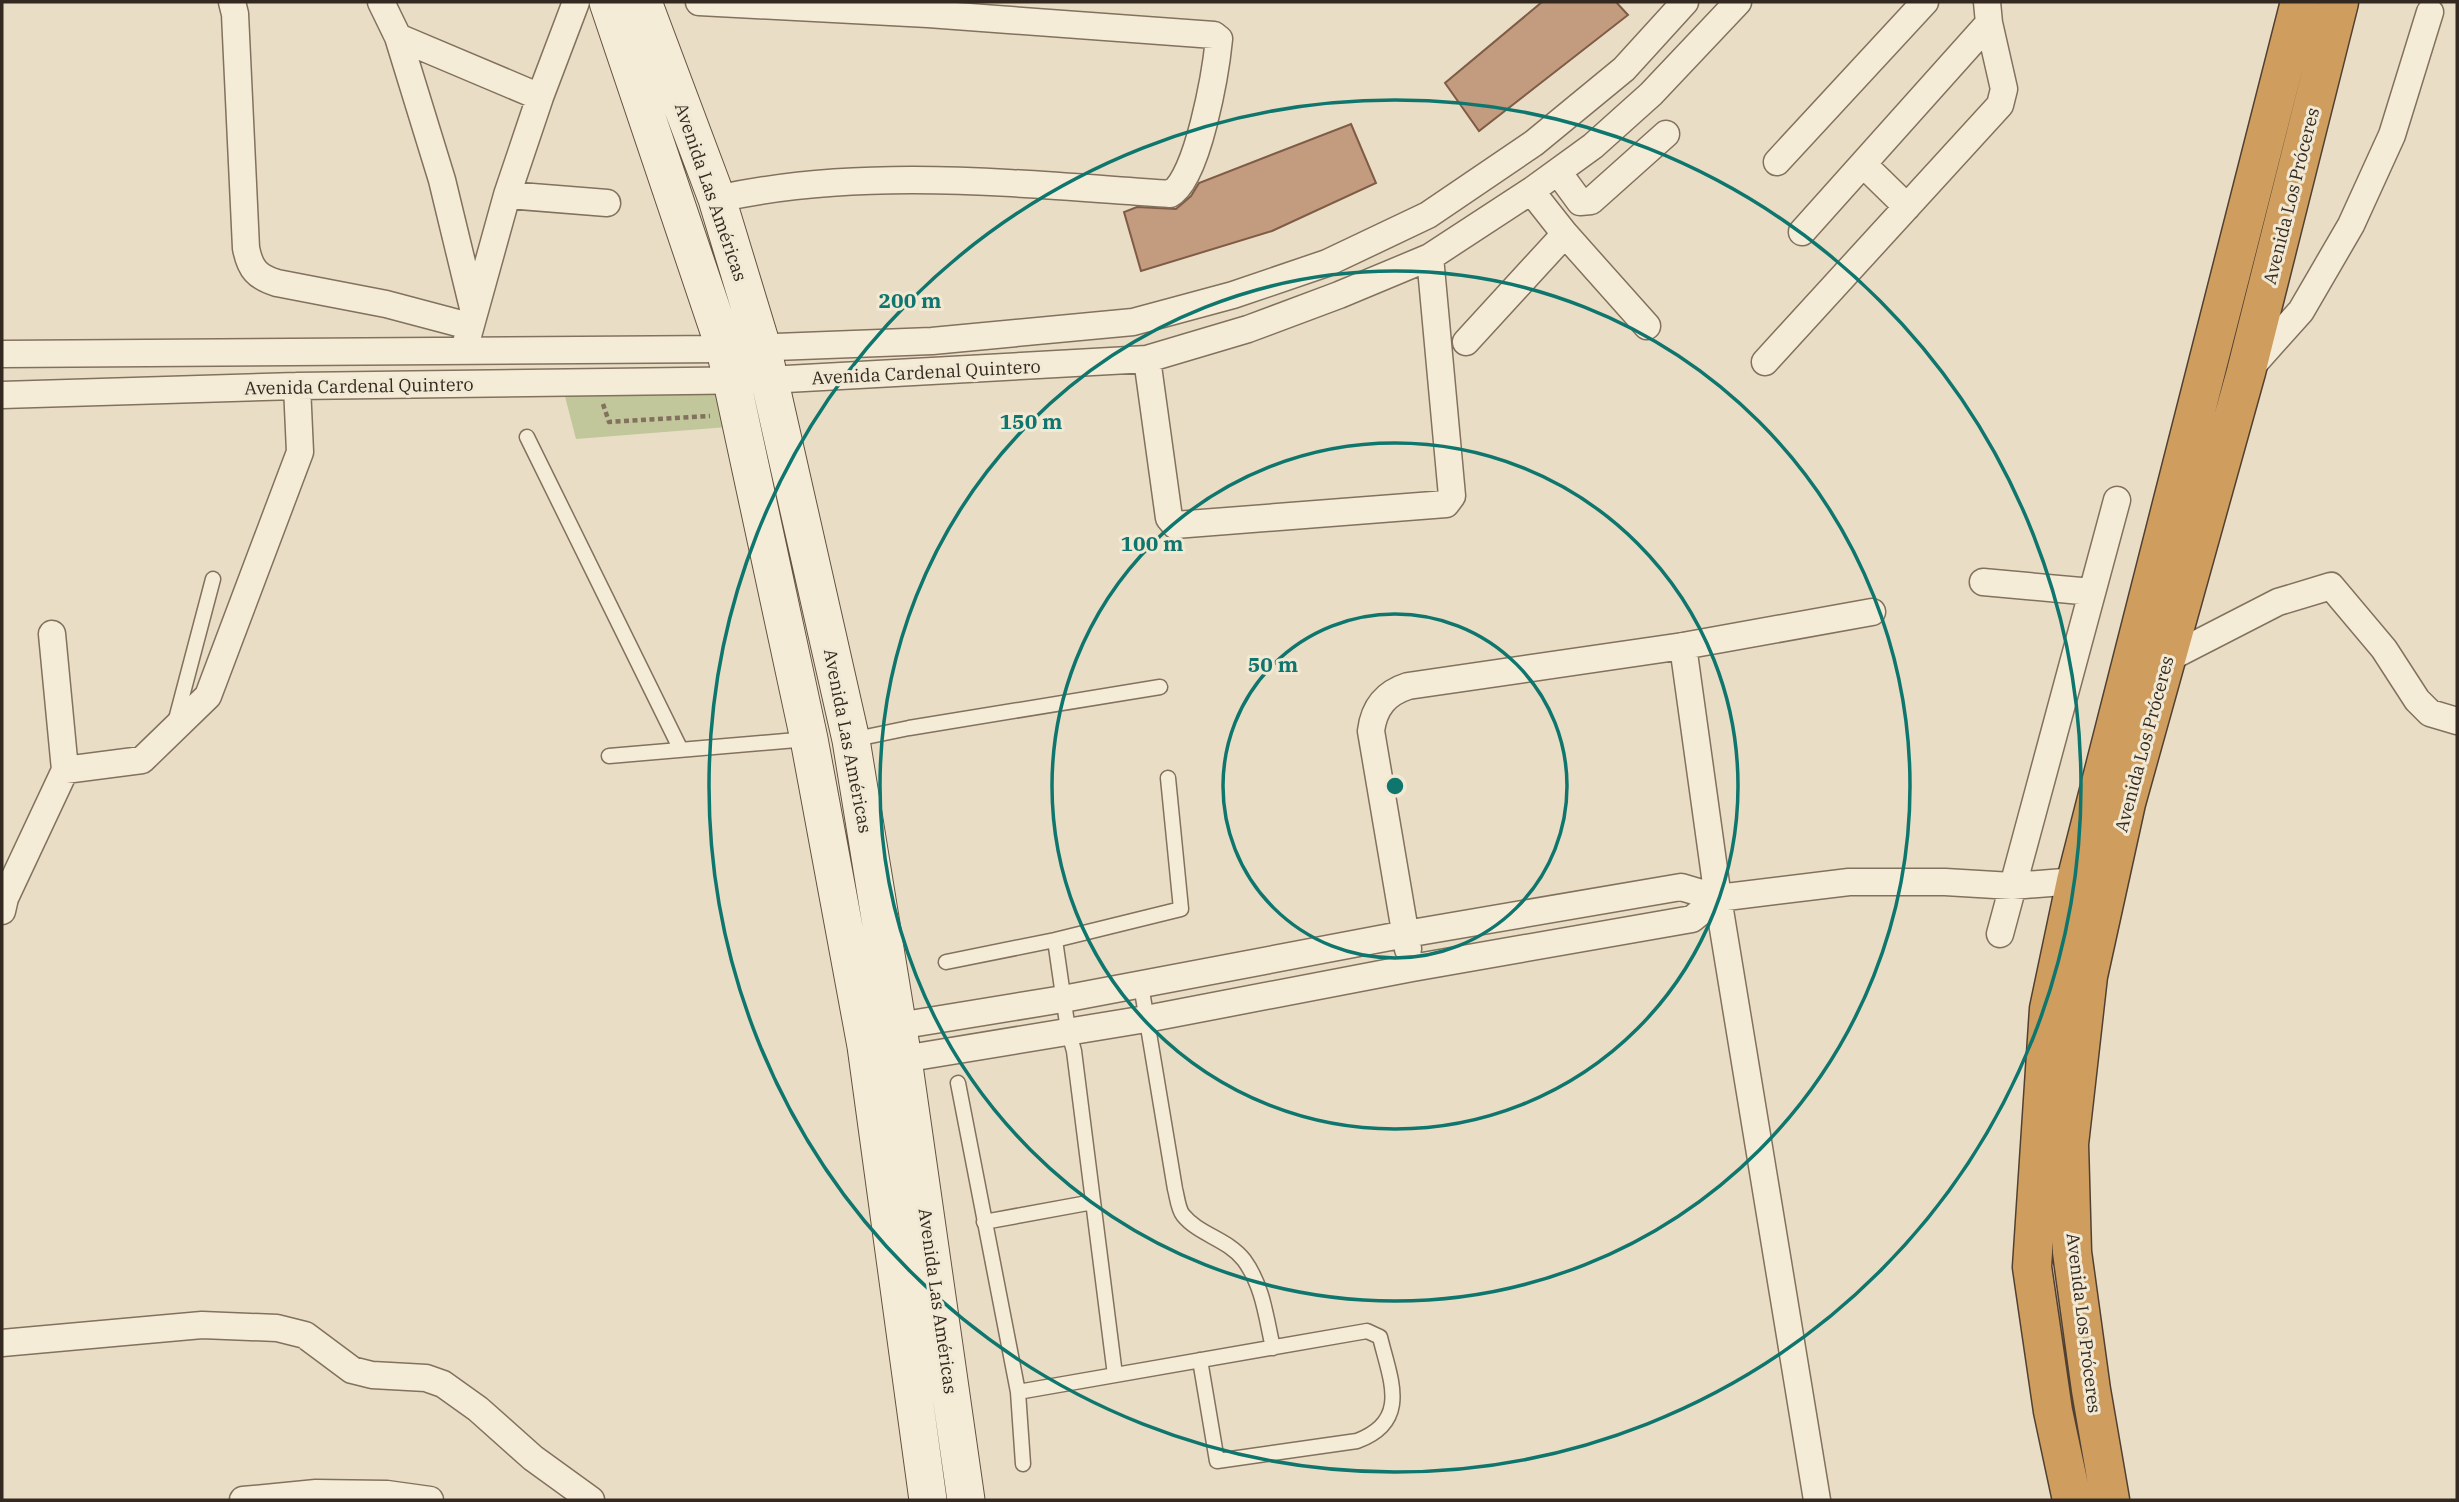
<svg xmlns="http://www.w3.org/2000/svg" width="2459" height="1502" font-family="'IBM Plex Serif',serif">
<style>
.green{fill:#c1c69b}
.building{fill:#c39b7f;stroke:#7f5c46;stroke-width:2}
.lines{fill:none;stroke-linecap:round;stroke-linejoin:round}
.lane-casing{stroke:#82715d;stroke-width:17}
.street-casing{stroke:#82715d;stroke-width:29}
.secondary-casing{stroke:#645240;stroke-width:39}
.highway-casing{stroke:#514031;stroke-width:41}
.path{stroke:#82715d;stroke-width:4.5;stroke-dasharray:5 3.5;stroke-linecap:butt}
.lane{stroke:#f5ecd8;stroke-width:14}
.street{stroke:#f5ecd8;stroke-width:26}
.secondary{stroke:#f5ecd8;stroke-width:37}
.highway{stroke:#cf9e5f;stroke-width:38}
.ring{fill:none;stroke:#0f766e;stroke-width:3.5}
.labels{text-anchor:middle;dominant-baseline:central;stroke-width:6;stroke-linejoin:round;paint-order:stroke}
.street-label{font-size:18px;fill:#342920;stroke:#f1e9d4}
.centre{fill:#0f766e;stroke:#f1e9d4;stroke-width:3.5}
.ring-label{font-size:21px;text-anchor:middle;font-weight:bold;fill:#0f766e;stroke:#f1e9d4;stroke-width:6;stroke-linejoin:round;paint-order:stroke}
</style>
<rect width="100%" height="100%" fill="#e9dec5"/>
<path class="green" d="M561,381l168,2 11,43 -164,13z"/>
<path class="building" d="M1542,2h74l12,13 -149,116 -34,-48z
M1351,124l25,59 -104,48 -131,40 -17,-59 13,-5 39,2 15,-13 8,-13z"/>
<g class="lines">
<g class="lane-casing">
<path id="lane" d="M527,437l153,311
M175,723l38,-144
M851,740l58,-12 251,-41
M609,756l199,-17
M1055,940l13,90 6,21 41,324
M946,962l109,-22 126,-31 -13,-131
M1141,985l34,204c2,7 3,20 8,26 16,20 45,24 61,45 19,26 22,57 29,88
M958,1083l60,309 349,-61 13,6c10,42 31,84 -23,104l-140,20 -17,-101
M984,1222l109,-20
M1018,1392l5,72"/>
</g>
<g class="street-casing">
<path id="street" d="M232,2l3,12 11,234c4,21 11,29 31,35l109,21 83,22
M381,2l17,35 44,143 31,128
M699,2l229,12 286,21 5,4c-3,31 -21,141 -49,155 -150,-10 -305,-28 -453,5
M398,37l142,60
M1777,162l148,-160
M1863,164l44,43
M1558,172l22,30 11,-1 75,-67
M1531,191l34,43 82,92
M507,195l100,8
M1802,232l187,-209
M1466,342l99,-108
M466,343l41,-148 33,-98 36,-95
M2,354l723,-5 207,-8 201,-19 100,-27 94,-32 101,-48 106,-72 90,-74 61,-67
M1147,359l22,159 6,7 271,-21 6,-8 -22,-239
M1765,362l235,-257 4,-16 -15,-66 -2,-21
M2250,368l51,-57 50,-86 41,-90 38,-123
M2,395l295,-9 471,-6 379,-21 101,-30 91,-34 91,-38 101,-66 62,-45 58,-52 87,-92
M1983,582l109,10
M1683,646l35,252 99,602
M2167,659l111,-57 53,-16 53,63 33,51 13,13 27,8
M65,770l77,-10 66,-64 92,-244 -3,-66
M2,911l3,-13 60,-128 -13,-136
M2000,934l117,-434
M1408,949l-37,-218c3,-24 15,-38 37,-45l275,-40 189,-34
M898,1026l165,-27 343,-65 275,-47 37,11 131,-16h96l67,4 64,-5
M903,1059l243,-40 266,-51 280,-49 26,-21
M2,1343l200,-18 75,3 28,7 47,35 20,5 54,3 17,6 35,25 55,49 58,42
M243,1500l73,-7 71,1 43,6"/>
</g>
<g class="secondary-casing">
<path id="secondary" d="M608,2l117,347 84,390 57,307 62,454
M643,2l74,197 45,148 89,393 52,319 63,441"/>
</g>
<g class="highway-casing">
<path id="highway" d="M2072,1500l-19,-89 -21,-144 17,-258 27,-128 224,-879
M2110,1500l-19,-110 -19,-138 -3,-108 19,-168 38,-173 120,-431 93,-370"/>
</g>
<path class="path" d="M603,404l6,18 101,-6"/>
<use href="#lane" class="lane"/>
<use href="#street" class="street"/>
<use href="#secondary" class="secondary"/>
<use href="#highway" class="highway"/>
</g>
<g class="ring">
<circle cx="1395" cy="786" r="172"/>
<circle cx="1395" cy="786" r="343"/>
<circle cx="1395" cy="786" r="515"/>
<circle cx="1395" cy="786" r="686"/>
</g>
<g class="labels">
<g class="street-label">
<text transform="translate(711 192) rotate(71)">Avenida Las Américas</text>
<text transform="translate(2291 196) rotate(-76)">Avenida Los Próceres</text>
<text transform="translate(926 372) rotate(-3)">Avenida Cardenal Quintero</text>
<text transform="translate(359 386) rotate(-1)">Avenida Cardenal Quintero</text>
<text transform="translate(848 741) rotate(79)">Avenida Las Américas</text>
<text transform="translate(2144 744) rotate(-75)">Avenida Los Próceres</text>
<text transform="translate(938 1301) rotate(82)">Avenida Las Américas</text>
<text transform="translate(2084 1323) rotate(83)">Avenida Los Próceres</text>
</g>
</g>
<circle cx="1395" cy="786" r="10" class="centre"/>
<g class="ring-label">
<text x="910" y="308">200 m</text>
<text x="1031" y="429">150 m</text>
<text x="1152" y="551">100 m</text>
<text x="1273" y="672">50 m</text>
</g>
<rect width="2459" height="1502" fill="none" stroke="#342920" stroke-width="7"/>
</svg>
